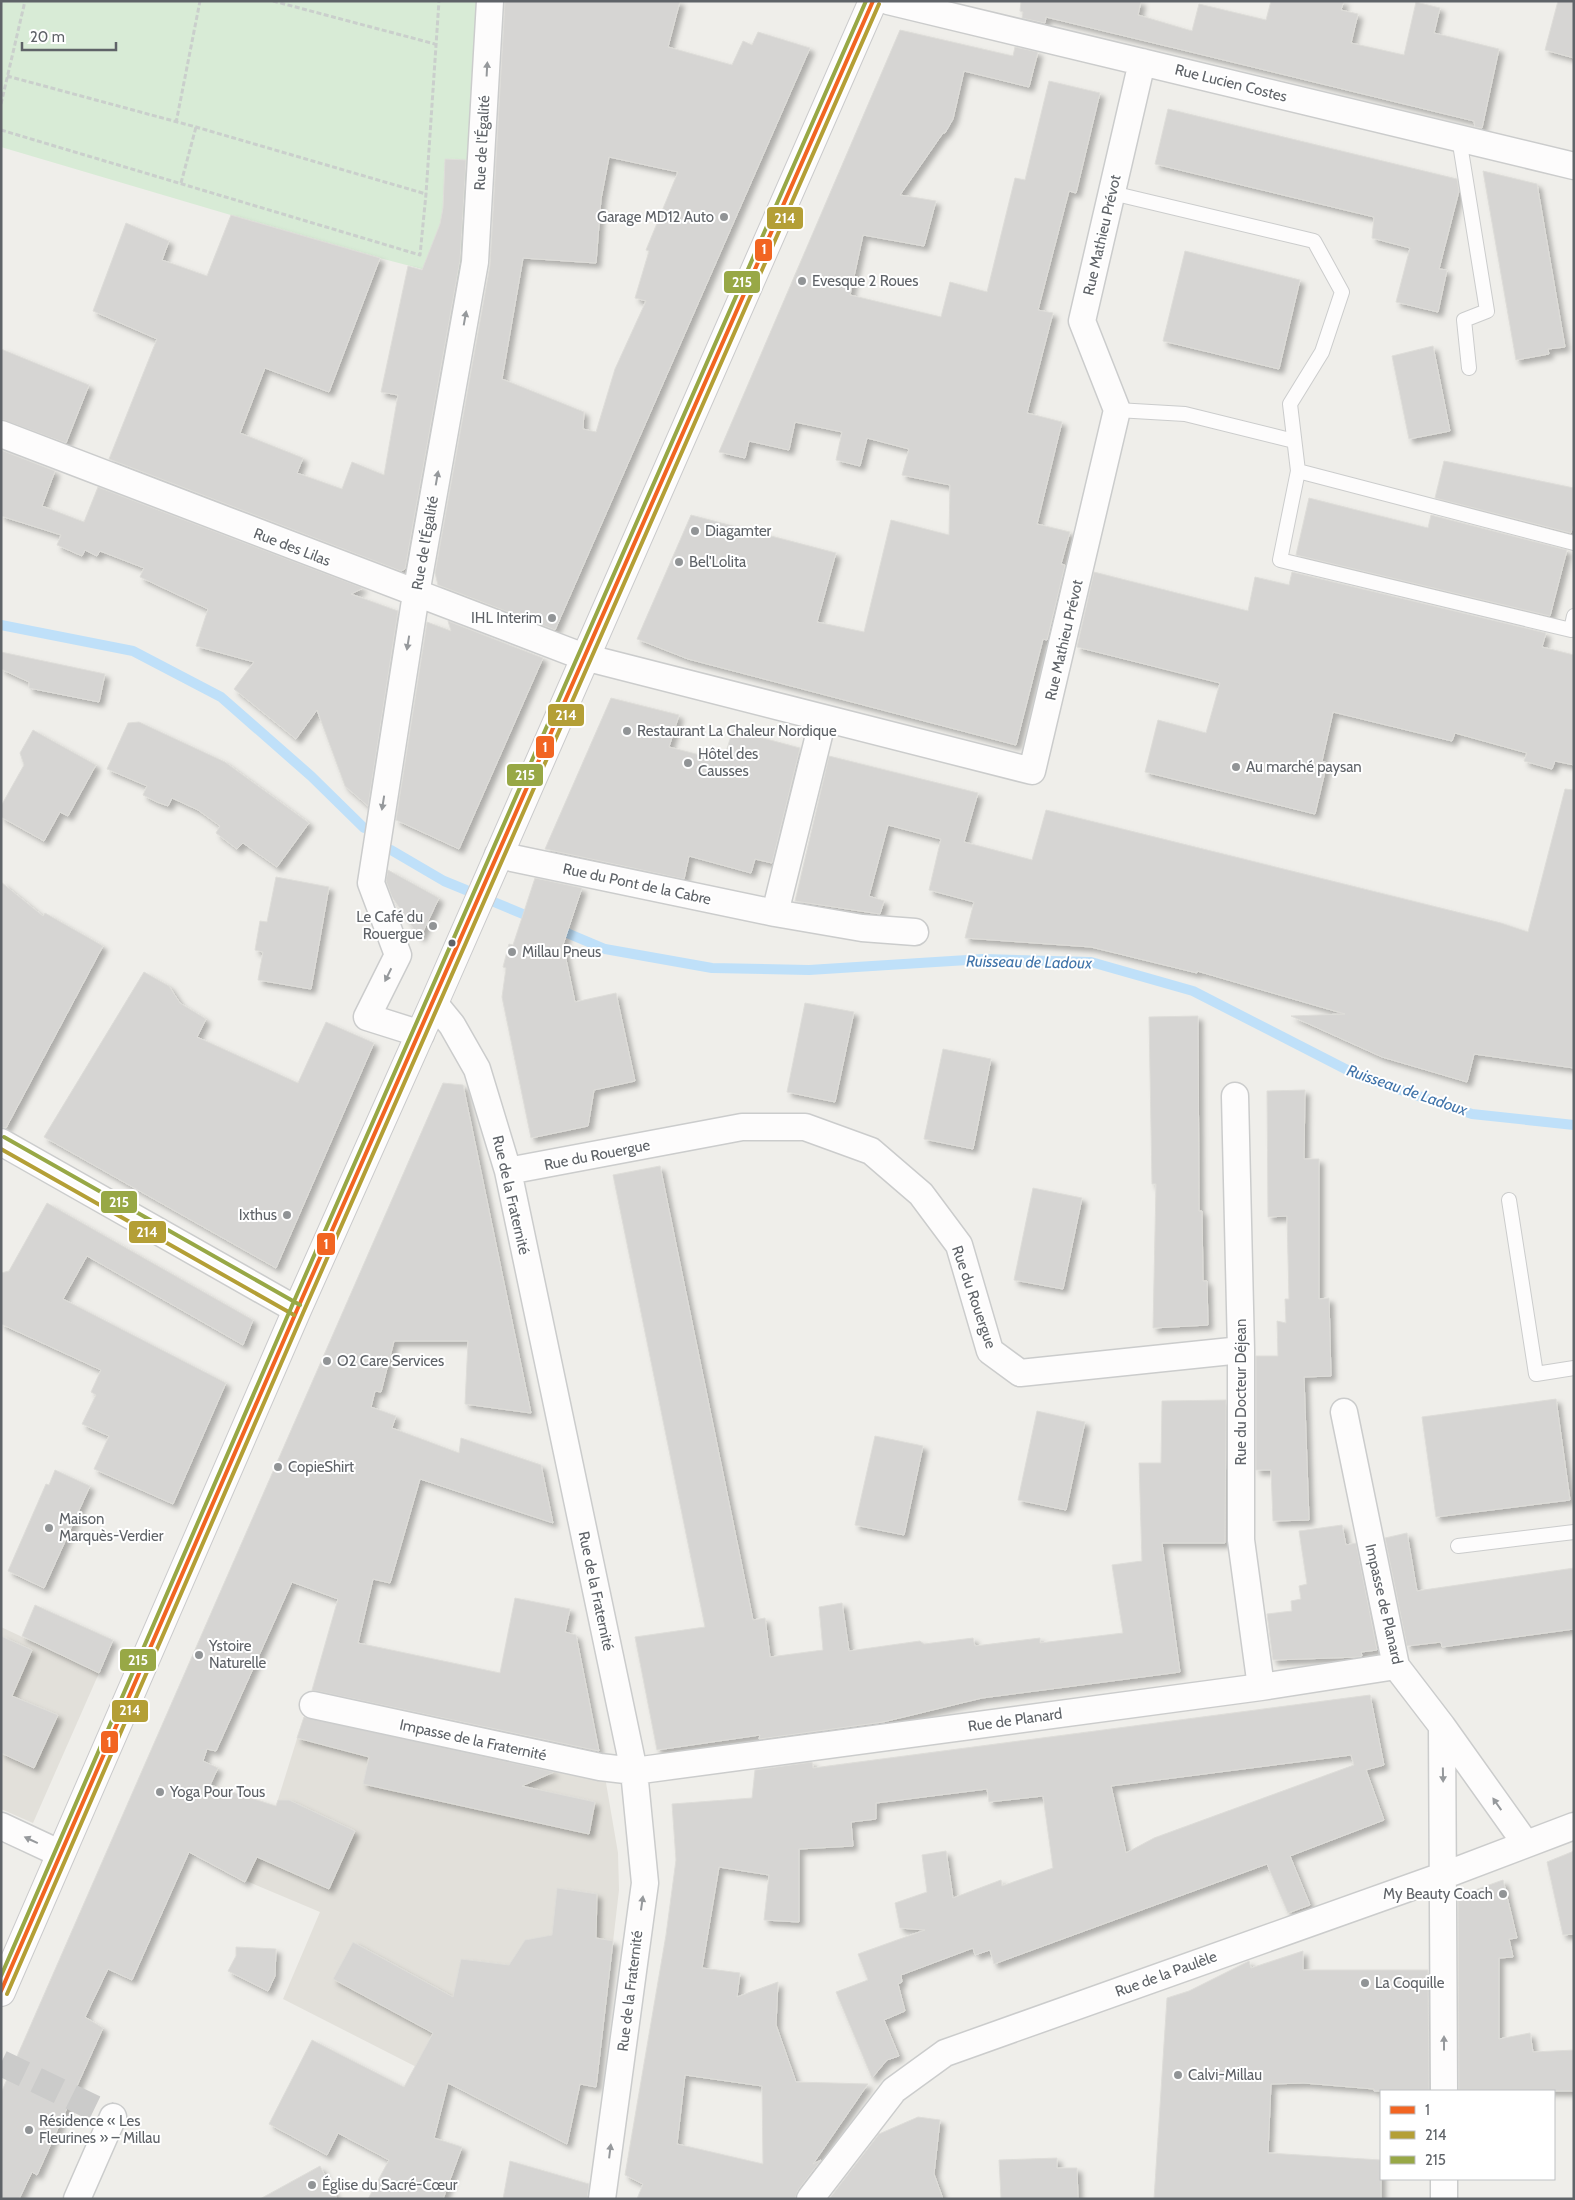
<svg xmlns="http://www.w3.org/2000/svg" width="1575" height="2200" font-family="Cabin,sans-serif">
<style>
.education{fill:#e2e0da}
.green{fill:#d8ebd6}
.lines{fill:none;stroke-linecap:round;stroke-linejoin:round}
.stream{stroke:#bfe0f9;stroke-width:10}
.building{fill:#d6d5d3;stroke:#deddd9;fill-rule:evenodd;filter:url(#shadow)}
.minor-tunnel{stroke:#cbcbca;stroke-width:26;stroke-dasharray:26 13;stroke-linecap:butt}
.service-casing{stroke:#cbcccc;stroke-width:16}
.minor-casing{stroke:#cbcccc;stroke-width:29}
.secondary-casing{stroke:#cacacb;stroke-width:30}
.path{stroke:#cacfcc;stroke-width:3;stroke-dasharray:5 2.5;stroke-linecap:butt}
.service{stroke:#fdfcfc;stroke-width:14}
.minor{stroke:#fdfcfc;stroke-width:26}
.secondary{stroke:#fdfcfc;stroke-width:28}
.bus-1-casing{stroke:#fff;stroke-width:8}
.bus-2-casing{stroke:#fff;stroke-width:8}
.bus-3-casing{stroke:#fff;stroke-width:8}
.bus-1{stroke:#f26522;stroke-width:4}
.bus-2{stroke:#b49f36;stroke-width:4}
.bus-3{stroke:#98a846;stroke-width:4}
.oneway{fill:#96999c}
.poi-dot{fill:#919496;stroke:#fff;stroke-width:2}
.bus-dot{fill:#5f6368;stroke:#fff;stroke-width:2}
.labels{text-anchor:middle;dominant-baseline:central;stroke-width:4;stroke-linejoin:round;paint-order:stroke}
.street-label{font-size:15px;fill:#5f6368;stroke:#fff}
.poi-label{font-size:15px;fill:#5f6368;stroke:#fff;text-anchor:start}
.water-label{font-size:16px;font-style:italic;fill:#4174aa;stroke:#fff}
.line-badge{stroke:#fff;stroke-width:2}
.badge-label{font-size:14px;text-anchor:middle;font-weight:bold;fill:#fff}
</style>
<defs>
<filter id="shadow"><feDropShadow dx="4.5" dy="4.5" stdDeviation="2.5" flood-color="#0004"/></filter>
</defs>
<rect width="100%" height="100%" fill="#efeeea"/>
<path class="education" d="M1,1627l98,46 -66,150 -32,-14z
M306,1710l299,67 13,76 1,37 -14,121 -90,-30 -73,99 -159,-81 37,-87 -83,-35 39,-71z"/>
<path class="green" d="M1,1h476l-13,279 -115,-30 -348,-103z"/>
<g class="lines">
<path class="stream" d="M1,625l132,26 88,46 90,79 53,52
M391,850l53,31 22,9
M494,902l41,17
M555,928l50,21 107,19 97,2 174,-11 108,3 102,29 166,85 113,38 102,11"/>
</g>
<path class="building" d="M505,1h175l-12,46 64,18 11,-24 9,4 6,-13 52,16 -255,582 -117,-45 -3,-12 55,-308zM609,157l69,15 -32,78 3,1 -14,47 11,3 -31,68 -19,63 -13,-3 1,-17 -82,-33 21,-121 73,5 5,-64z
M1021,1h120l-3,14 54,16 7,-27 67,16 5,-19h73l-3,9 17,4 -7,29 53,12 12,-53 24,6 -6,25 65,16 -17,79 -7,-1 -1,-6 -287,-70 -141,-34 -1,6 -23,-5 1,-6 -3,-1z
M1558,1h16v57l-29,-8z
M900,30l113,26 2,-9 23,5 -9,35 -65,-16 -11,48 -8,14h-2l-43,62 36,6 -12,45 -61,-11 -13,60 91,22 9,-35 37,10 28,-114 10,2 24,-99 51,12 -24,100 -7,-2 -31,119 15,3 -26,100 35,9 -25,102 33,8 -9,32 4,1 -18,75 -4,-1 -27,106 -328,-86 -51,-20 54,-124 145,38 -19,69 47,10 27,-112 58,15 1,-50 -48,-10 7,-26 -42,-11 -7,28 -24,-6 6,-28 -47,-10 -6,28 -40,-9 -4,17 -26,-6z
M1168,109l289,70 2,12 -20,78 8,1 -9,42 -42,-10 14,-54 -38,-10 2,-21 -219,-53z
M445,159l21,1 -6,100 -55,309 -4,2 -292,-112 48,-120 -64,-28 33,-88 43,18 -7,19 45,16 24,-61 149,43 -51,134 -64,-24 -25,65 63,25 -6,15 45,16 10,-27 32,13 14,-80 -17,-3 27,-126 14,4 18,-46 3,-16z
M1483,171l54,13 28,163 -17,2 1,5 -33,6z
M1185,251l115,29 -21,89 -116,-28z
M1433,346l17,85 -41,8 -17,-83z
M1,349l88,36 -23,58 -65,-24z
M1,450l54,21 -13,35 42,16 14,-35 265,101 -12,6 47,17 -30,195 -23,-20 -28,-76 -21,29 -62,-50 20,-27 -58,-16 12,-37 -68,-32 4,-9 -44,-17 -3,5 -12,-6 -3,6 -25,-11 4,-10 -60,-19z
M1444,461l130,27v35l-3,10 -136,-35z
M1309,498l119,30 3,-13 136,35 -17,66 -254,-61z
M1094,572l154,39 7,-34 34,8 3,-13 254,61 -4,14 32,8v110l-19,-4 -3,8 -28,-8 3,-8 -72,-20 -3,8 -119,-29 -11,49 5,2 -12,51 -170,-42 13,-52 48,13 14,-50 -143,-36z
M448,621l95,37 -84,191 -63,-29 31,-198 24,9z
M1,652l104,22 -6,28 -70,-14v-6l-28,-13z
M611,698l68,17 -10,32 54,14 10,-31 67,18 -28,115 -17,-4 -4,14 -62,-17 -5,23 -139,-30z
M139,722l86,40 84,61 -32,44 -34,-24 -6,6 -21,-16 4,-7 -22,-16 -26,-12 -4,8 -11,-4 -14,-7 4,-9 -40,-17 21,-46z
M33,730l63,35 -28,51 -8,-4 -16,29 -43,-24v-11l23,-41 -4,-12z
M829,756l149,37 -14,49 68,18 14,-50 455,113 27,9 37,-143 9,1v278l-100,-14 -7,28 -85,-25 -91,-41 54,-2 -148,-43v2l-106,-26 -126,-9 9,-36 -45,-12 12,-51 -53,-14 -19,71 15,5 -4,13 -85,-13z
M388,870l51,28 -19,40 -28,-41 -6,-16z
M276,877l53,10 -18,102 -53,-9 5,-28 -8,-2 5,-29 7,1z
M535,878l47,10 -19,57 12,57 41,-9 19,88 -41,9 -6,36 -57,12 -29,-141 4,-29 -3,-1 6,-23 4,1z
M1,882l42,34 2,-3 58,33 -97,182 -5,-1z
M144,972l25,14 11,17 26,16 -9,18 101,46 28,-61 48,21 -98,225 -232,-131z
M805,1003l49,9 -19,90 -48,-10z
M1198,1016l1,195h3l1,70h4l1,44 -55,3 3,-144h-4l-3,-167z
M943,1049l48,10 -18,90 -49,-10z
M443,1083l20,2 68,328 -66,-9 3,-63h-74l-13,51 -6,-1 -4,16 25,9 -4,12 67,25 2,-15 80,27 12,58 -133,-44 -30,104 -17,-4 -15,64 142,30 15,-75 55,11 -5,23 11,3 23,116 -287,-61 26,-91 -46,-17 -76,169 -9,-2 -4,12 15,7 -8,17 66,21 2,-6h11l66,31 -26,58 -72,-32 -12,25 -56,-30 -57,128 -24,-11 -23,48 18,11 -66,147 -5,-3 -13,27h-18v-106z
M1305,1090l-1,69h15v140l10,-1 2,78 -27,1 5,143 -36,1 -2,-51h-15v-114h22l-1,-35 9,2 -1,-24h4l-2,-83 -19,1 -1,-126z
M660,1166l93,454 12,-2 5,39 53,-7 -4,-43 23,-4 7,48 71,-10 4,3 49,-6 2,8 65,-8v5l83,-10 -11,-68 30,-4 -3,-98h22l1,-62 64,-1 -1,143h-63l18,129 -198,26 -99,24 -124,17 1,-4 -103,15 -22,-113 70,-10 -92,-452z
M1033,1188l49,10 -19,91 -49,-9z
M47,1203l206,117 -10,25 -156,-89 -24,43 163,84 -53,121 -79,-35 15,-33 -27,-12 14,-29 -5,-3 10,-22 -100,-46v-51l8,-2z
M1556,1399l14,101 -134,17 -14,-100z
M1037,1411l48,11 -19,88 -48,-10z
M875,1436l48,10 -19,89 -49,-10z
M55,1470l35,16 -46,102 -36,-17 38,-87 3,1z
M1342,1525l4,20 10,-2 21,107 -16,2 1,4 -3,1 -86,3 -6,-46 25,-3 -1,-10 10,-2 -2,-13 8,-2 -8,-53z
M1407,1533l10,58 157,-23v61l-132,18 -1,-5 -34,4 -22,-108z
M35,1605l78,35 -14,33 -77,-37z
M1,1636l31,14 -20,46 46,19 -24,53 -33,-15z
M1370,1695l14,70 -18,5 18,50 -94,36 20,49 -22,8 -21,-49 -273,100 -4,-14 -15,5 -2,-7 -72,27 1,7 -4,2 7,27 -21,9 15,36 -12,4 -15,18 -36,-86 32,-12 -10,-26 67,-24 -25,-2 -5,-25 32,-11 -5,-37 24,-4 7,47 48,-18 1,6 51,-18 -10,-72 -54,6 -2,-13 -111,14v16l-25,3 2,24 -54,3v73l-35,-2 5,-45 -50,-8 -17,101 38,5 -3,24 41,-15 -2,43 20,57 72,2 -55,80 8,-4 -23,30 -3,9h-158l6,-15 -18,-9 41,-240 10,-75 -4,-56 80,-6 3,-28 57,-8 1,6zM1351,1755l3,10 -200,73 -28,15 -15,-67zM685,2075l77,11 1,78 -86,-20z
M304,1717l250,55 -32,14 73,16 -6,32 -226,-50 6,-27 -72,-19z
M1574,1851v83l-11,1 -16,-73z
M1503,1880l14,58 -8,1 4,18 -14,1v81l31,-6 3,19 41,-2v41h-115l-1,-195z
M557,1888l40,6 -1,44 17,3 -17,146 -16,-3 -13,60 -119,-61 -14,55 28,9 -19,52h-75l21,-39 -51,-27 -11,22 -58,-31 43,-84 92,47 29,-54 -100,-54 20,-37 100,55 8,-38 48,6 16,-25 27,-5z
M236,1947l40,2 -1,27 -7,15 -40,-20 8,-15z
M1303,1951v19h125l1,121h-55v-2l-70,-6 -33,1 -3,69 113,7v39h-227l13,-201 22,-7 60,-30 2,7z
M918,2117l22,3 -6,54 9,25h-114l50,-65z
M1057,2158v10h20l1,31h-77l-2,-39z
M510,2161l79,23 -2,15h-84z
M320,2166l17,33h-77z"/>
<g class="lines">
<path class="minor-tunnel" d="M1,2063l112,54"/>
<g class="service-casing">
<path id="service" d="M1459,138l28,173 -23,9 5,48
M1112,193l202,48 28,51 -20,60 -32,52 8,67 -18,89 291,70 3,-14
M1117,410l68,4 109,27
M1298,471l276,72
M1509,1200l27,174 38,-6
M1458,1546l116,-14"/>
</g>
<g class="minor-casing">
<path id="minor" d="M888,1l686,165
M1,434l583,223 448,114 85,-361 -35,-89 60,-259
M498,855l277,58 87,15 53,4
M775,913l48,-194
M434,1003l18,22 25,44 31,102 126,600 11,112 -43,316
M421,1034l-54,-17 31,-62 -27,-72 45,-289 59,-332 15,-261
M1235,1096l6,254v190l20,147
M1,1142l296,168
M508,1171l234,-44h63l66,24 50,43 38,51 31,106 30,22 221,-23
M1344,1412l52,254 46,60 84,118
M313,1705l287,62 34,4 627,-84 135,-21
M1442,1726l2,365
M1,1826l60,28
M77,2199l36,-82
M810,2199l84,-109 51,-37 500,-178 129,-49
M1444,2199v-20"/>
</g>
<g class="secondary-casing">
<path id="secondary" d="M1,1992l296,-682 137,-307 439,-1002"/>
</g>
<path class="path" d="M273,1l162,43
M7,76l189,51 230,67
M1,104l24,-103
M176,123l24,-122
M1,130l419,125 6,-61 13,-193
M181,183l15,-56"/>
<use href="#service" class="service"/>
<use href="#minor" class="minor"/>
<use href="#secondary" class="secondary"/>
<g class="bus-1-casing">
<path id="bus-1" d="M1,1991l296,-681 576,-1309"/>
</g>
<g class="bus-2-casing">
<path id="bus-2" d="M1,1149l293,166
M7,1994l296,-681 576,-1309"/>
</g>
<g class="bus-3-casing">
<path id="bus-3" d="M4,1137l296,168
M1,1976l290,-668 575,-1307"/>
</g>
<use href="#bus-1" class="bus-1"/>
<use href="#bus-2" class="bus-2"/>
<use href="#bus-3" class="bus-3"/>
</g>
<defs><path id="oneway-solid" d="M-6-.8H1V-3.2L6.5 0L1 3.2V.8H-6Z" transform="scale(1.25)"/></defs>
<g class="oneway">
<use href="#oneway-solid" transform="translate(487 69) rotate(-87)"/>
<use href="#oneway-solid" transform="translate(465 318) rotate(-80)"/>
<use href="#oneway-solid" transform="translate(437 478) rotate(-80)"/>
<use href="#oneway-solid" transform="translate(408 643) rotate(99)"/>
<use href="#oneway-solid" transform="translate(383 803) rotate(99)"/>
<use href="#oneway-solid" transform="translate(388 975) rotate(116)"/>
<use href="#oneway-solid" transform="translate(1443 1775) rotate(89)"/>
<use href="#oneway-solid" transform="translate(1497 1804) rotate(-125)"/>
<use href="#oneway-solid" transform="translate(31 1840) rotate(-155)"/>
<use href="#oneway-solid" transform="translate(642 1903) rotate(-82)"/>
<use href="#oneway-solid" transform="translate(1444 2043) rotate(-90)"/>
<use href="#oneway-solid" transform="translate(610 2151) rotate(-83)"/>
</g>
<g class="poi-dot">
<circle cx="724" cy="217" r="5"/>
<circle cx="802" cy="281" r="5"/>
<circle cx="695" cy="531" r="5"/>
<circle cx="679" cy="562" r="5"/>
<circle cx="552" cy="618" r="5"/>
<circle cx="627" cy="731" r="5"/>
<circle cx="688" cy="763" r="5"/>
<circle cx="1236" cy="767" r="5"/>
<circle cx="433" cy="926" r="5"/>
<circle cx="512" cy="952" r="5"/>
<circle cx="287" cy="1215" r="5"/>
<circle cx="327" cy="1361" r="5"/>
<circle cx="278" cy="1467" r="5"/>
<circle cx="49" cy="1528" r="5"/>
<circle cx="199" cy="1655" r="5"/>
<circle cx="160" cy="1792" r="5"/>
<circle cx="1503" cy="1894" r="5"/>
<circle cx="1365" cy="1983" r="5"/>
<circle cx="1178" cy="2075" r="5"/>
<circle cx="29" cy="2130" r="5"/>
<circle cx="312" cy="2185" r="5"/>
</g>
<circle class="bus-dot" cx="452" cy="943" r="4.5"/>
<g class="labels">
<g class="street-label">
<text transform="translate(1231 83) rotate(14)">Rue Lucien Costes</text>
<text transform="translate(482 143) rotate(-87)">Rue de l'Égalité</text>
<text transform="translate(1102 235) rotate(-77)">Rue Mathieu Prévot</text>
<text transform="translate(425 543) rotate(-80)">Rue de l'Égalité</text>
<text transform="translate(292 547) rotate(21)">Rue des Lilas</text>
<text transform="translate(1064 640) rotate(-77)">Rue Mathieu Prévot</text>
<text transform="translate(637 884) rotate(12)">Rue du Pont de la Cabre</text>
<text transform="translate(597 1155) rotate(-11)">Rue du Rouergue</text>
<text transform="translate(511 1195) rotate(77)">Rue de la Fraternité</text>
<text transform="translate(974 1297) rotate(71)">Rue du Rouergue</text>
<text transform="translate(1241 1392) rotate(-90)">Rue du Docteur Déjean</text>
<text transform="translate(596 1591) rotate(78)">Rue de la Fraternité</text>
<text transform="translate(1384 1604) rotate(77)">Impasse de Planard</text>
<text transform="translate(1015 1720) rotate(-8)">Rue de Planard</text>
<text transform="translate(473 1740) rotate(12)">Impasse de la Fraternité</text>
<text transform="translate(1166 1974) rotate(-20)">Rue de la Paulèle</text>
<text transform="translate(630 1991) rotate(-83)">Rue de la Fraternité</text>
</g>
<g class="poi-label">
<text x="714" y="217" text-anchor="end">Garage MD12 Auto</text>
<text x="812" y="281">Evesque 2 Roues</text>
<text x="705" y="531">Diagamter</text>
<text x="689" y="562">Bel'Lolita</text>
<text x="542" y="618" text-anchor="end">IHL Interim</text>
<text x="637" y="731">Restaurant La Chaleur Nordique</text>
<text x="698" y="754">Hôtel des<tspan x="698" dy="17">Causses</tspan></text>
<text x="1246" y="767">Au marché paysan</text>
<text x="423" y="917" text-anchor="end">Le Café du<tspan x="423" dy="17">Rouergue</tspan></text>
<text x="522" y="952">Millau Pneus</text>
<text x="277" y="1215" text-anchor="end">Ixthus</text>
<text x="337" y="1361">O2 Care Services</text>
<text x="288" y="1467">CopieShirt</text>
<text x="59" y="1519">Maison<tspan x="59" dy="17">Marquès-Verdier</tspan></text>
<text x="209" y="1646">Ystoire<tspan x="209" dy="17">Naturelle</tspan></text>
<text x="170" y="1792">Yoga Pour Tous</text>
<text x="1493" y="1894" text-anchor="end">My Beauty Coach</text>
<text x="1375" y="1983">La Coquille</text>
<text x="1188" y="2075">Calvi-Millau</text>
<text x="39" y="2121">Résidence « Les<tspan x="39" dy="17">Fleurines » – Millau</tspan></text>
<text x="322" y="2185">Église du Sacré-Cœur</text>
</g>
<g class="water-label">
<text transform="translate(1029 962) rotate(1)">Ruisseau de Ladoux</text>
<text transform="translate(1407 1090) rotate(19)">Ruisseau de Ladoux</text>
</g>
</g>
<g class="line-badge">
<rect x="766" y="206" width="38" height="24" rx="5" fill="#b49f36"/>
<rect x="754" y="238" width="19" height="24" rx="5" fill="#f26522"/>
<rect x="723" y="270" width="38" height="24" rx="5" fill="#98a846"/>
<rect x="547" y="703" width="38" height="24" rx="5" fill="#b49f36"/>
<rect x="535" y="735" width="20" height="24" rx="5" fill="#f26522"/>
<rect x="506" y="763" width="38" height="24" rx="5" fill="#98a846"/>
<rect x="100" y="1190" width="38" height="24" rx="5" fill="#98a846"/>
<rect x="128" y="1220" width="39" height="24" rx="5" fill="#b49f36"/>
<rect x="316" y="1232" width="20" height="24" rx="5" fill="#f26522"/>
<rect x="119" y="1648" width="38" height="24" rx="5" fill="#98a846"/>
<rect x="111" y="1699" width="38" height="24" rx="5" fill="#b49f36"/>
<rect x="100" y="1730" width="19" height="24" rx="5" fill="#f26522"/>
</g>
<g class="badge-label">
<text x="785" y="223">214</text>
<text x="764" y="254">1</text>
<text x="742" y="287">215</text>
<text x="566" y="720">214</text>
<text x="545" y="752">1</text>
<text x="525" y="780">215</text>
<text x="119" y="1207">215</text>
<text x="147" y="1237">214</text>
<text x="326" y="1249">1</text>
<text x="138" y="1665">215</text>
<text x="130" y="1715">214</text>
<text x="109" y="1747">1</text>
</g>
<rect width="1575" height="2200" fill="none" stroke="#5f6368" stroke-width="5"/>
<rect x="1380" y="2090" width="175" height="90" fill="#ffffff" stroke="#bfc1c3"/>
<rect x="1390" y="2106" width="25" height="8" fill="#f26522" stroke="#bfc1c3"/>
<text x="1425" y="2115" font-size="15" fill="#5f6368">1</text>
<rect x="1390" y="2131" width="25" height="8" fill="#b49f36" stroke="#bfc1c3"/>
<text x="1425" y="2140" font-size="15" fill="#5f6368">214</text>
<rect x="1390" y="2156" width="25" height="8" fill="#98a846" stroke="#bfc1c3"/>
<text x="1425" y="2165" font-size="15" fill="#5f6368">215</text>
<path d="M22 42v8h94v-8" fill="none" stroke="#5f6368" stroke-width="2.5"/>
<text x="30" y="42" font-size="15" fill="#5f6368" stroke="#ffffff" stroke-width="4" paint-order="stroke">20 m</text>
</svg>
